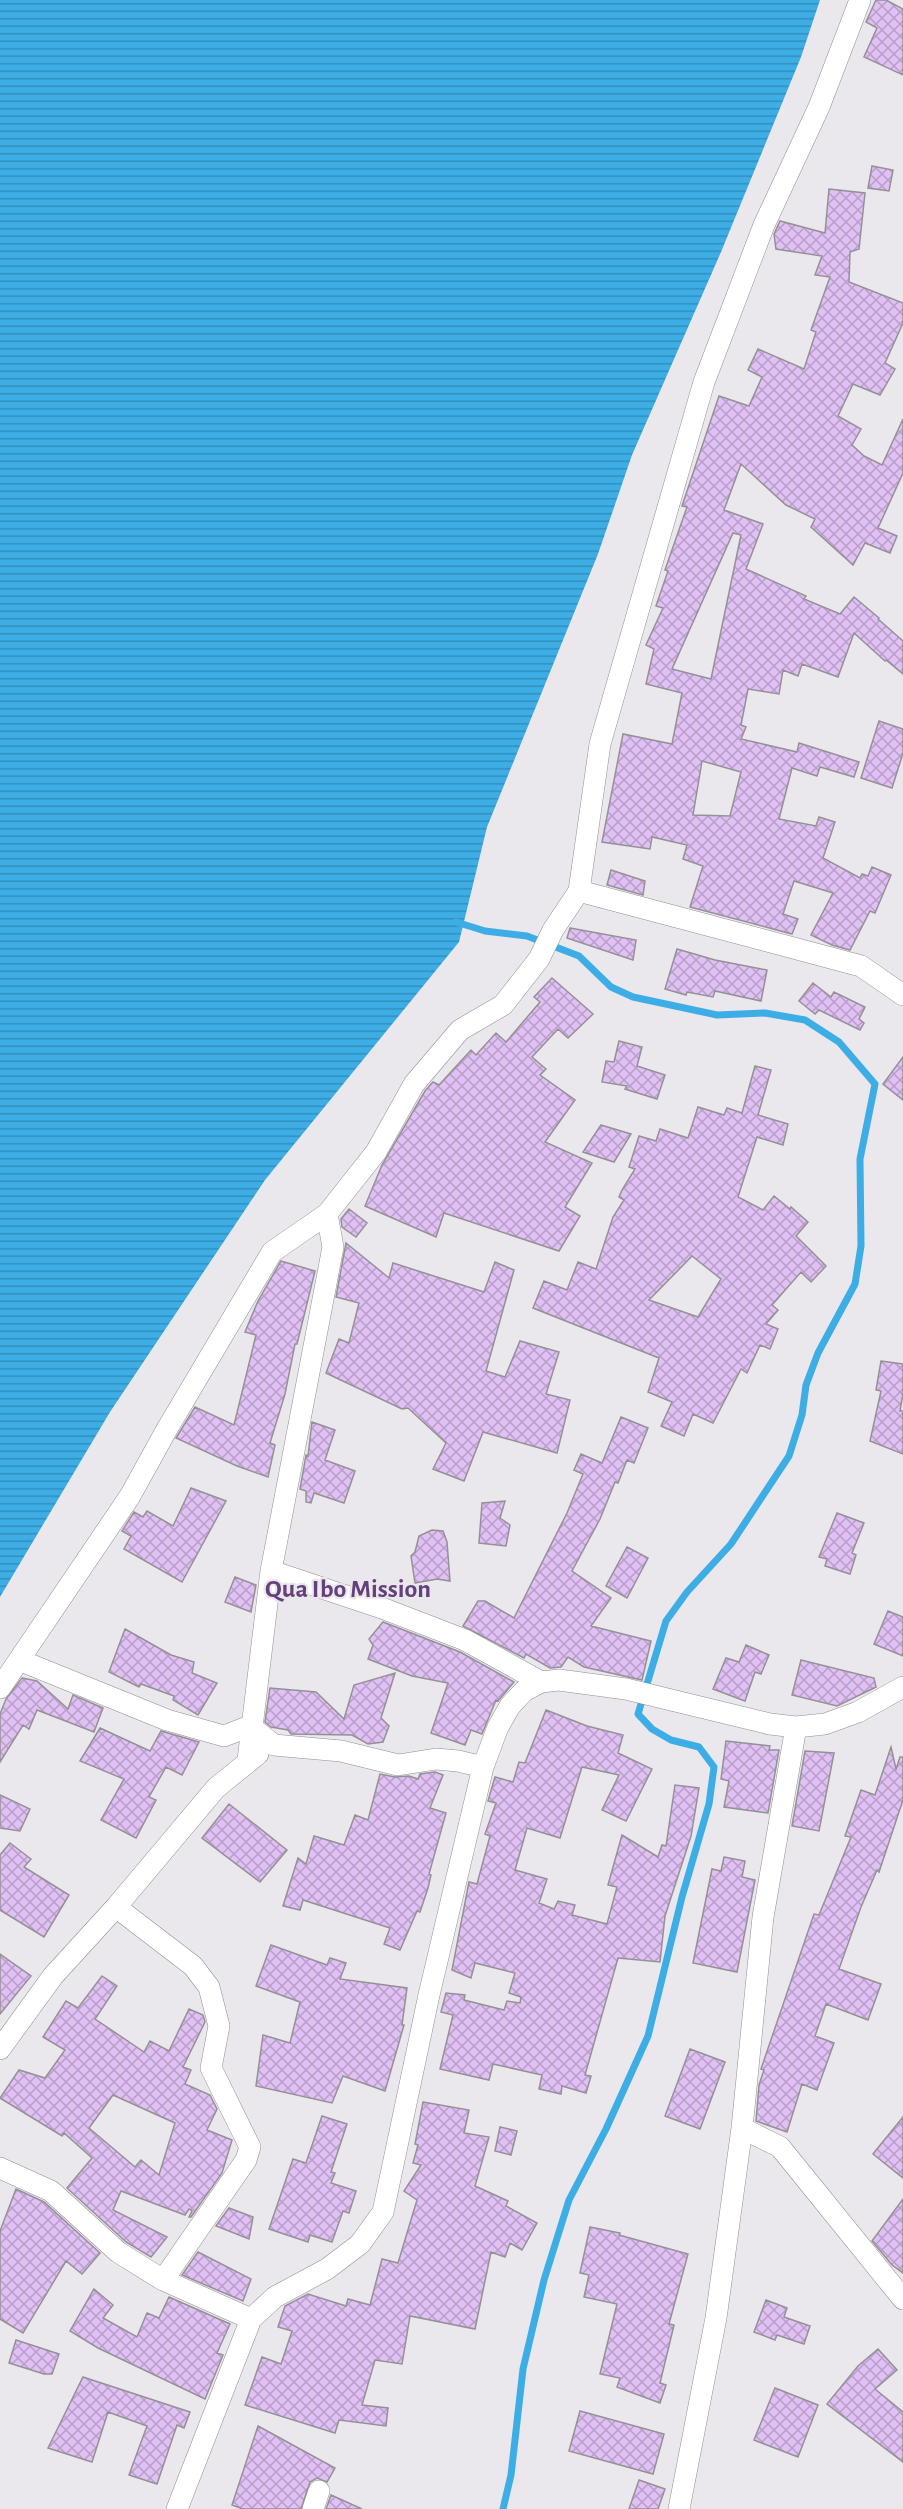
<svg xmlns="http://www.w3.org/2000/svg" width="903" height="2509" font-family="'Alegreya Sans',sans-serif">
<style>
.water{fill:url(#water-rules)}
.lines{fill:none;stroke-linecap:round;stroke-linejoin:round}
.stream{stroke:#3dade6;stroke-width:7}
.building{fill:url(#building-cross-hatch);stroke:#949196;stroke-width:1.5;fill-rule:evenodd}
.minor-casing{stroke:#908e93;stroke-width:22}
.minor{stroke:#fff;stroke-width:21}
.labels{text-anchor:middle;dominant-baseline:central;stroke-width:4.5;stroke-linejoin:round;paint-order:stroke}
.quarter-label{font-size:26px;font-weight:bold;fill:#64417c;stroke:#eae7ed}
</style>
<defs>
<pattern id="water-rules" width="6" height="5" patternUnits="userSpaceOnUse" patternTransform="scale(1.5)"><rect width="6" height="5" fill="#3dade6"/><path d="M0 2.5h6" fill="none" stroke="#348ebb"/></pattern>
<pattern id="building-cross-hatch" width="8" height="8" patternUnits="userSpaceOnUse" patternTransform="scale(1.5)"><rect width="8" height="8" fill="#e1c1f5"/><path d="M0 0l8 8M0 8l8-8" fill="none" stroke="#b79ec7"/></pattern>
</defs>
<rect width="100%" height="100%" fill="#eae7ed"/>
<path class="water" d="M0,0h820l-19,57 -80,195 -89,203 -34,99 -111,273 -28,115 -194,238 -155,232 -110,185z"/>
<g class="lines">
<path class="stream" d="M456,922l29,9 42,5 52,20 32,31 22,10 84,18 48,-2 40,7 34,22 36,42 -15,75 1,87 -6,38 -37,69 -12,32 -4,30 -13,41 -58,88 -44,48 -21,29 -28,93 14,15 19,11 28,7 15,20 -5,37 -27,93 -34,139 -42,93 -37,71 -25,80 -21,89 -12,106 -8,34"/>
</g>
<path class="building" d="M876,0h10l17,9v66l-39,-18 13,-29 -11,-6z
M872,166l21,4 -4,21 -21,-3z
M829,189l36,4 -6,56 -9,3 -1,30 54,21v20l-18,40 10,6 -15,26 -27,-11 -15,32 23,13 -9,16 12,11 18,9 21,-46v54l-25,55 19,8 -7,17 -25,-10 -12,22 -42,-38 4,-8 -29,-14 -45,-41 -17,46 39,14 -17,45 60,27 -2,3 36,15 14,-17 25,21 -1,1 25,22v33l-17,-14 -1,1 -31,-28 -16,44 -36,-13 -4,12 -15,-6 -4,24 -31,-5 -7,36 5,2 -5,12 56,13 2,-9 60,19 -5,15 -34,-10 -3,9 -25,-8 -13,51 37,7 3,-9 16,5 -12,36 37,20 2,-4 6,2 4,-9 19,8 -16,38 -5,-2 -20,39 -18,-5 -21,-10 22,-42 -39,-12 -11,33 15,5 -6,15 -102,-27 13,-41 -20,-7 4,-14 -35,-8 -2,12 -48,-7 21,-108 49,10 10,-51 -36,-9 8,-35 -8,-4 17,-37 -7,-2 12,-35 -3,-1 22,-63 -5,-1 37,-110 30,10 13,-29 -14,-7 10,-21 46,20 12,-37 -5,-2 19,-53 -15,-2 7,-19 -46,-7 -2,-15 6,-13 45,12zM733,533l8,2 -30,144 -39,-10zM702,761l39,11 -11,44 -37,-1z
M879,721l24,8v24l-11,35 -31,-10z
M611,870l34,11 -2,14 -36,-10z
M570,928l66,12 -3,20 -66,-22z
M677,949l38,11 52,10 -6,31 -46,-10 -2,6 -26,-5 -1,3 -21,-6z
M552,978l41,36 -25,24 -10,-9 -26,28 14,12 -6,6 35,25 -30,42 47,21 -27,44 15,9 -21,35 -115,-38 -8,24 -71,-31 17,-41 43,-74 8,-9 6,3 32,-35 5,5 20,-22 10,9 34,-40 -6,-5z
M813,983l18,14 3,-5 31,15 -6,12 5,4 -4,7 -41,-20 -4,4 -16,-13z
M619,1041l23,6 -5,19 28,9 -8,24 -32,-10 2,-3 -25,-4 4,-21 8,1z
M903,1057v43l-20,-16z
M755,1066l16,4 -13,45 30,9 -5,21 -26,-8 -19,60 25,13 11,-14 16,13 1,-2 17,15 -12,14 30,30 -15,16 -10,-10 -29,33 6,5 -12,14 12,5 -8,20 -10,-4 -13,28 -6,-4 -28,54 -20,-9 -9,22 -23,-10 11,-24 -24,-10 11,-34 -126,-50 11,-27 23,9 11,-28 18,7 17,-52 11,-17 -5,-3 3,-7 13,-21 -6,-2 10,-31 17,5 4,-12 28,9 10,-31 26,8 3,-7 15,5zM692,1256l29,23 -23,38 -49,-17z
M601,1125l30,9 -17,28 -31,-10z
M349,1209l18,14 -11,14 -14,-10 -1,-8z
M346,1243l43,35 4,-15 91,29 11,-30 19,8 -28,101 19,6 15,-36 39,11 -13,42 24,6 -13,53 -74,-21 -19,49 -31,-12 13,-26 -38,-35 -6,1 -76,-36 13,-34 10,4 10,-40 -23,-6z
M281,1261l34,10 -18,73h-2l-10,50 -15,49 5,2 -7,32 -31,-11 -61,-28 19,-31 39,18 22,-90 -11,-3 13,-31z
M881,1361l22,3v30l-3,17h3v43l-33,-13 11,-50 -5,-1z
M621,1417l27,11 -14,35 -7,-3 -9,23 -3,-1 -15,37 -28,52 39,27 -20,28 60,15 -9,39 -58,-13 -16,-10 -7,10 -11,1 -24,-14 -2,4 -61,-32 15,-25h7l29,17 53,-105 16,-39 -9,-4 7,-16 21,9z
M312,1422l23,8 -10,30 30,11 -11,32 -30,-10 -3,10 -5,-1v-11l-6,-2 6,-34 2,1z
M191,1488l35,13 -44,81 -58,-33 7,-13 -9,-5 12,-19 9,5 4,-6 26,15z
M505,1501l-5,17 10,7 -4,21 -27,-3 3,-40z
M837,1513l27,10 -12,30 4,2 -6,19 -25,-8 2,-7 -8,-2z
M432,1530l11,1 4,11 3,39 -13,-2 -22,4 -4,-27 4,-4 4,-16z
M627,1547l21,11 -21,40 -21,-12z
M235,1577l21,8 -5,27 -26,-10z
M888,1611l15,6v39l-29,-12z
M383,1622l77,30 54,30 -16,19 -2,-1 -14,34 -11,-4 -6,15 -34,-12 17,-50 -36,-7 -44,-17 5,-14 -4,-6z
M125,1629l46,26 23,7 -2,11 25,10 -19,32 -25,-15 1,-4 -33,-12 -2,3 -30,-15z
M746,1645l23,10 -8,19 -6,-2 -10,29 -32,-12 13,-31 13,4z
M801,1660l73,18 2,9 -39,19 -45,-11z
M395,1673l-14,45 8,8 -6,16 -15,2 -16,-9 -61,-1 -3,-4 -17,-3 -6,-5 5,-34 46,4 28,27 10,-34z
M22,1678l15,3 31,28 5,-14 30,13 -9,24 -57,-22 -8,19 -6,-4 -23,37v-48l6,-15z
M546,1710l41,16 36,9 -5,18 34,16 -26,52 -24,-11 17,-35 -37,-8 -22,71 -33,-10 -12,42 32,9 -8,24 15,6 4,-8 17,4 -3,10 35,9 10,-37 -9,-2 14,-50 36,22 4,-12 4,1 9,-61 24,3 -8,48 -26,80 -5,46 -42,-4 -33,117 6,1 -5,17 -24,-7 -1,8 -22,-5 3,-14 -49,-11 -4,16 -49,-11 13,-54 -12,-3 5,-19 19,2 -1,5 40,10 3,-9 13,2 1,-6 -12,-4 6,-20 -40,-10 -4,15 -19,-8 17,-88 8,2 13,-48 -5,-2 11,-31 -8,-2 7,-24 18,5 6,-20 6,1z
M100,1728l50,23 11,-20 38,11 -17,33 -16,-8 -17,30 7,3 -20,38 -35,-18 23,-41 -44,-18z
M726,1741l44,5 -1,4h10l-11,63 -44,-6 5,-26 -8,-2z
M891,1747l5,22 4,-12h3v43l-24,72 -2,-2 -16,37 -22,62 42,15 -13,36 -42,-16 -11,32 19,7 -17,47 -15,-6 -15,48 -31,-11 3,-36 5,-15 -3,-1 53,-155 5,1 32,-78 -6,-1 16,-46 14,5z
M805,1751l29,2 -15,78 -27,-5z
M435,1772l8,3 -13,33 16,5 -17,61 2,1 -3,13 -8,24 -3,-1 -17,39 -16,-6 6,-16 -87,-28 -3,10 -17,-4 15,-48 8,6 8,-28 30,9 11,-30 13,5 12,-46 15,3 14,-1 9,3 2,-5z
M0,1795l30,14 -10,22 -20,-3z
M229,1804l58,46 -27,32 -58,-44z
M10,1843l21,16 -7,8 45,28 -25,42 -44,-27v-55z
M724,1857l21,4 -3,16 13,3 -18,92 -44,-9 19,-94 9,2z
M271,1945l56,20 3,-7 16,5 -6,16 67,9 -5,37h2l-19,66 -42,-15 -11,27 -76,-17 7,-51 27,8 10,-41 -44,-16z
M0,1954l31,22 -31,38z
M102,1976l15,10 -22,33 49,33 6,-11 19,10 20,-42 14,6 2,7 -22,45 8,3 -6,14 25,11 7,14 -10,21 25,10 -10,33 -31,44h-2l3,-6 -3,-2 -4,6 -64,-24 -8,19 54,27 -16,20 -25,-15 -59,-54 25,-30 -28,-25 -2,3 -62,-38 19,-28 26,8 20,-28 -22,-13 23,-36 12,7zM113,2095l62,28 -16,52 -18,-15 -6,7 -46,-39z
M690,2049l35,13 -25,67 -35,-13z
M423,2102l46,8 -5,23 25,4 -14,49 33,15 -2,5 31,17 -15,27 -12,-7 -5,14 -14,-5 -16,77 -65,-13 -8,48 -27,-4 -13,45 26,3 -2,18 -47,-6 -4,13 -90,-28 17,-48 19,7 11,-33 -14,-4 7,-21 23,-12 38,12 2,-7 22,6 12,-46 16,4 19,-63 -13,-9 17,-26 -8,-2 5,-18 -3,-1z
M322,2116l25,8 -16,48 4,1 -4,10 25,8 -7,22 -6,-2 -11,31 -22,-7 -2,7 -39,-13 24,-70 13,4z
M903,2117v61l-30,-24z
M500,2127l17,4 -6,24 -16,-4z
M16,2189l28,13 56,51 -18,21 -16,-13 -43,72 -23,-14v-88z
M903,2199v74l-11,-8 -20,-24z
M229,2208l24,9 -4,22 -33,-13z
M590,2227l30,6 -1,2 69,19 -19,70 5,1 -14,58 6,2 -6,18 -43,-16 3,-9 -20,-4 17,-70 -33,-7 5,-22 -9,-2z
M198,2252l53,27 -8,22 -61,-26z
M94,2289l19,16 -10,13 34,19 10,-24 12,5 10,-21 61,27 -13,29 6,2 -18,44 -107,-51 -28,-17z
M766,2300l21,8 -3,9 26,9 -6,18 -27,-9 -2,5 -21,-8z
M16,2340l43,14 -7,20h-8l-35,-11z
M878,2349l19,21 -22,19 28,23v50l-76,-58 31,-38z
M83,2377l107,35 -6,16 -7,-3 -20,59 -28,-9 18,-49 -39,-14 -16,50 -44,-14z
M775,2388l43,17 -20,52 -44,-17z
M580,2411l84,23 -11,40 -84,-23z
M258,2426l77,42 -8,14 -10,-4 -7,4 -9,27h-58l-11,-4z
M639,2480l26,9 -7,20h-29z
M331,2495l31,14h-36z"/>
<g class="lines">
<g class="minor-casing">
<path id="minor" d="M860,0l-41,107 -55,118 -60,157 -104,362 -21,147 282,75 42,29
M271,1571l111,37 83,32 76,42
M19,1660l148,60 57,16 26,-10 24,19 67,6 57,14 38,-6 22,2 25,6
M0,1688l130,-192 37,-67 105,-177 55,-38 49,-62 38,-68 46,-54 43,-25 36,-46 14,-29 26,-39
M248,1760l23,-189 62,-324 -6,-33
M116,1907l77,59 16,21 10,39 -8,42 39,79 -4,13 -83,120
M0,2049l53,-73 63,-69 100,-119 42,-34
M742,2128l38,19 123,152
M0,2168l51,23 67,61 45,28 88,39
M177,2509l74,-190 24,-22 52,-28 33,-25 23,-32 46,-217 54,-228 15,-40 12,-21 14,-15 17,-9 18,-2 67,9 144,35 26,3 29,-3 33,-12 45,-25
M313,2509l6,-18
M679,2509l37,-191 26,-190 21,-211 33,-190"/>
</g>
<use href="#minor" class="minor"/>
</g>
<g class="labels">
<g class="quarter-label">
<text x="348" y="1589">Qua Ibo Mission</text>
</g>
</g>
</svg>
